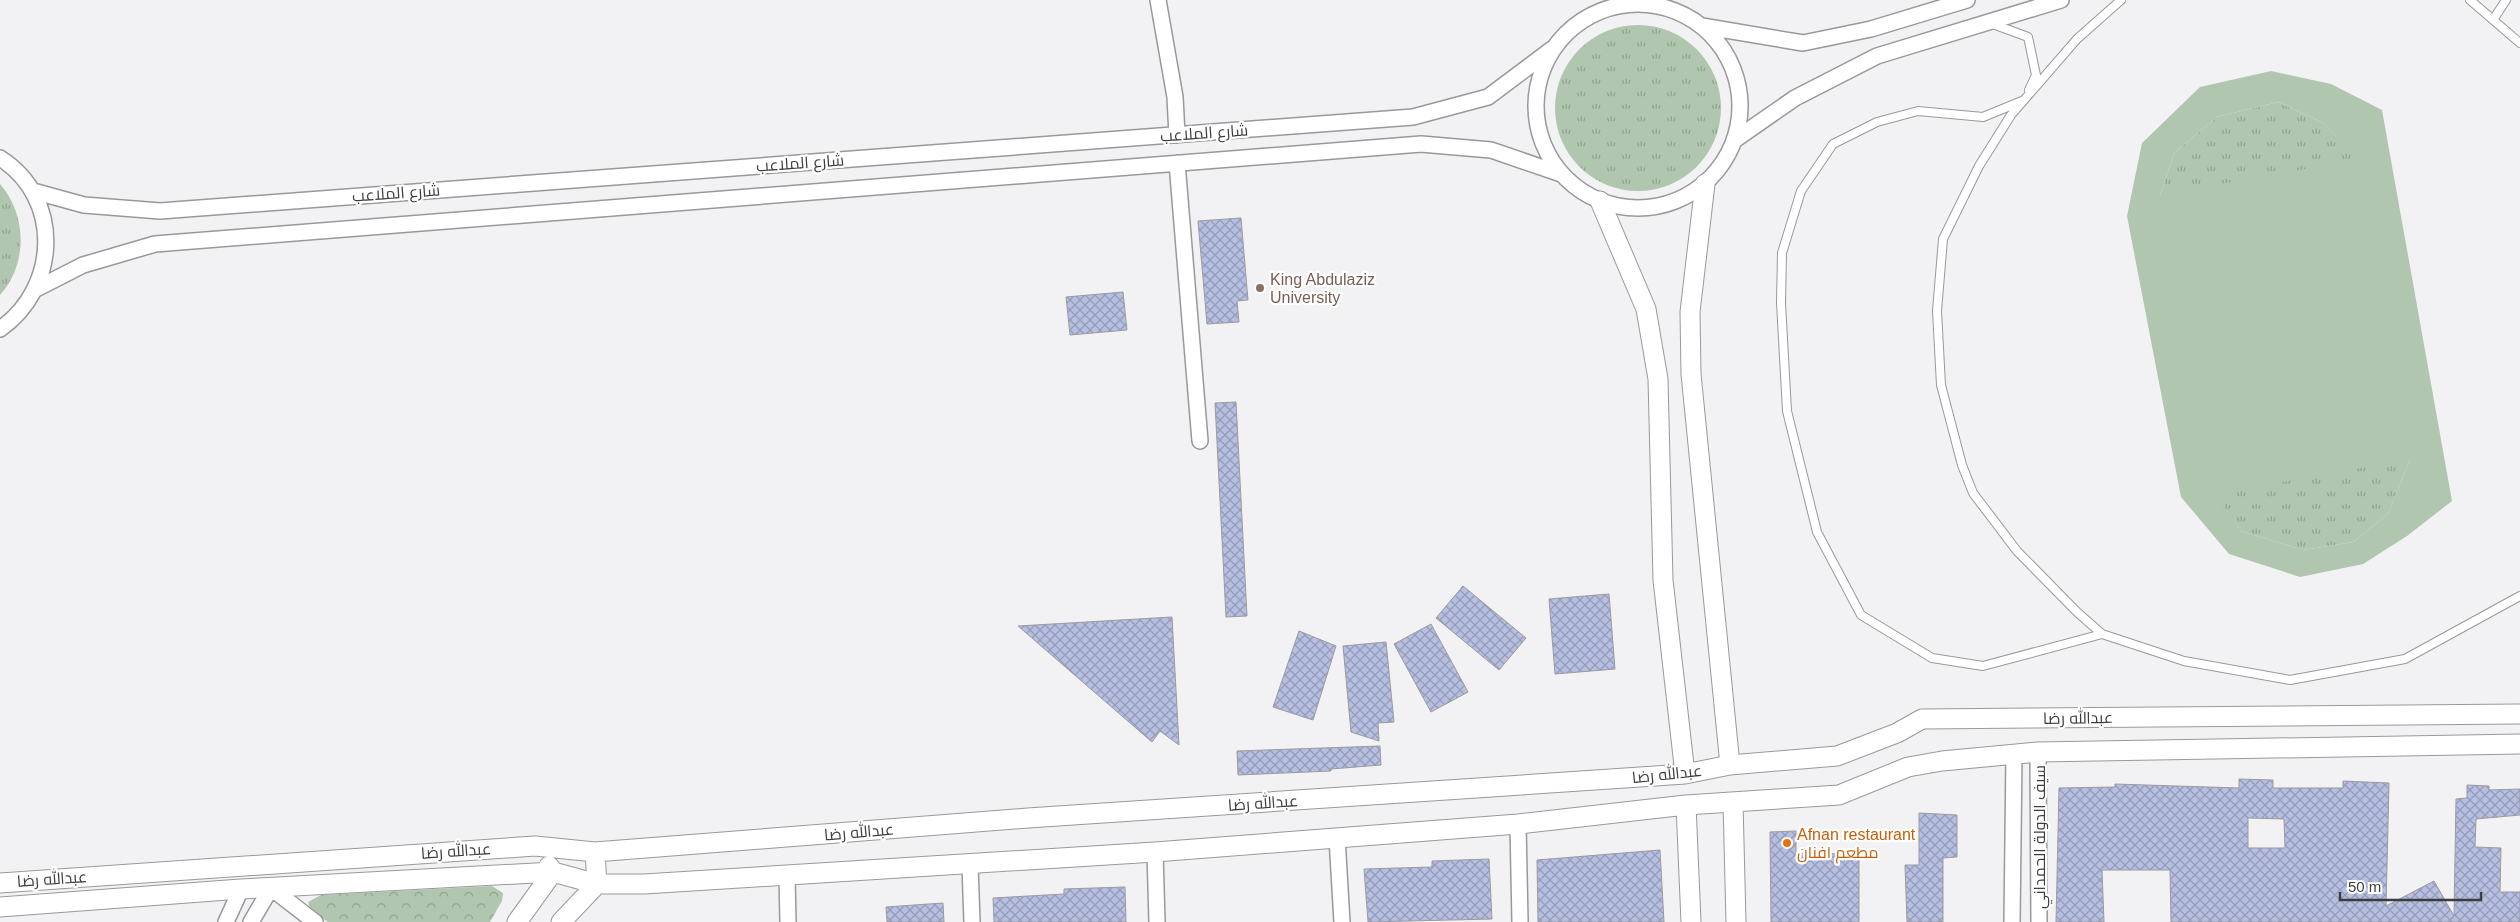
<svg xmlns="http://www.w3.org/2000/svg" width="2520" height="922" font-family="Arial,Cairo,sans-serif">
<style>
.grass{fill:url(#grass-tufts)}
.park{fill:url(#park-crowns)}
.pitch{fill:#b1c6af;fill-rule:evenodd}
.building{fill:url(#building-cross-hatch);stroke:#9a9b9e;fill-rule:evenodd}
.lines{fill:none;stroke-linecap:round;stroke-linejoin:round}
.service-casing{stroke:#98999c;stroke-width:10}
.minor-casing{stroke:#98999c;stroke-width:18}
.tertiary-casing{stroke:#98999c;stroke-width:21}
.service{stroke:#fff;stroke-width:8}
.minor{stroke:#fff;stroke-width:15}
.tertiary{stroke:#fff;stroke-width:19}
.education-dot{fill:#8d6e63;stroke:#fff;stroke-width:2}
.food-dot{fill:#e8710a;stroke:#fff;stroke-width:2}
.labels{text-anchor:middle;dominant-baseline:central;stroke-width:4.5;stroke-linejoin:round;paint-order:stroke}
.street-label{font-size:16px;fill:#3c3d3e;stroke:#fff}
.education-label{font-size:16px;fill:#785e54;stroke:#fff;text-anchor:start}
.food-label{font-size:16px;fill:#c56008;stroke:#fff;text-anchor:start}
</style>
<defs>
<pattern id="grass-tufts" width="24" height="20" patternUnits="userSpaceOnUse" patternTransform="scale(1.25)"><rect width="24" height="20" fill="#b1c6af"/><path d="M3 7l-1-3M5 7V3M7 7l1-3M15 17l-1-3M17 17v-4M19 17l1-3" fill="none" stroke="#91a290"/></pattern>
<pattern id="park-crowns" width="20" height="18" patternUnits="userSpaceOnUse" patternTransform="scale(1.25)"><rect width="20" height="18" fill="#b1c6af"/><path d="M2 6a3 3 0 1 1 6 0M12 15a3 3 0 1 1 6 0" fill="none" stroke="#91a290"/></pattern>
<pattern id="building-cross-hatch" width="8" height="8" patternUnits="userSpaceOnUse" patternTransform="scale(1.25)"><rect width="8" height="8" fill="#b6bfe1"/><path d="M0 0l8 8M0 8l8-8" fill="none" stroke="#959cb8"/></pattern>
</defs>
<rect width="100%" height="100%" fill="#f2f2f5"/>
<path class="grass" d="M1555 108a83 83 0 1 1 166 0a83 83 0 1 1-166 0Z
M2278,102l46,21 32,37 54,299 -22,55 -35,28 -50,8 -62,-19 -27,-37 -54,-299 14,-42 43,-36z
M0,184c27,31 28,80 0,111z"/>
<path class="park" d="M492,886l11,7 -1,8 -12,21h-162l-16,-11 -4,-9 13,-7z"/>
<path class="pitch" d="M2271,71l60,13 51,26 70,391 -45,35 -44,28 -63,13 -71,-23 -48,-57 -54,-281 15,-73 58,-56zM2278,102l46,21 31,37 -195,35 14,-42 43,-36zM2410,459l-22,55 -35,28 -50,8 -62,-19 -26,-37z"/>
<path class="building" d="M1241,218l7,82 -11,1 2,21 -32,2 -9,-103z
M1123,292l4,38 -57,5 -4,-38z
M1236,402l11,214 -21,1 -11,-214z
M1463,586l63,52 -27,32 -63,-52z
M1609,594l6,75 -60,5 -6,-75z
M1172,617l7,128 -19,-14 -8,11 -134,-116z
M1431,624l37,68 -37,20 -37,-68z
M1299,631l37,15 -23,74 -40,-13z
M1386,642l8,80 -16,1 1,18 -28,-9 -8,-86z
M1380,746l1,19 -50,4v2l-93,4 -1,-24z
M2239,779l34,1v8h70v-7l46,2 -3,123 48,-25 20,35 2,-117 11,-1v-13l22,1v4l31,-1v26l-44,4 -1,28 26,1 -1,44h20v30h-349l-1,-52h-68l2,52h-48l3,-134 56,-1v-3l124,4zM2248,818l36,1 1,29h-37z
M1919,813l38,2v42l-14,1v64h-36l-2,-57h14z
M1796,831v22l48,1v7l15,-2v63h-88l-1,-90z
M1660,850l4,72h-126l-1,-62z
M1489,859l3,60 -124,3 -4,-53 68,-2v-6z
M1125,887l1,35h-132l-1,-24 71,-4v-5z
M943,903l1,19h-57l-1,-15z"/>
<g class="lines">
<g class="service-casing">
<path id="service" d="M2121,0l-44,39 -66,76 -32,51 -36,73 -6,72 4,74 21,80 11,28 44,58 60,61 25,22 82,27 106,19 115,-21 115,-63
M2470,0l50,43
M2493,20l13,-20
M1990,23l38,14 8,38 -7,15
M2022,101l-39,16 -65,-6 -41,11 -44,22 -32,47 -19,62 -1,50 6,108 30,121 44,83 71,43 51,8 119,-32"/>
</g>
<g class="minor-casing">
<path id="minor" d="M1158,0l17,97 2,38
M1536 106a102 102 0 1 1 204 0a102 102 0 1 1-204 0Z
M1702,26l101,17 68,-14 96,-29
M1736,139l59,-41 82,-42 184,-56
M0,158c63,40 59,130 0,171
M1177,163l23,278
M33,191l51,14 76,6 1253,-94 75,-20 64,-48
M36,289l47,-24 72,-21 1266,-100 70,6 70,24
M2038,752l1,170
M1518,824l2,98
M1337,838l5,84
M1155,852l2,70
M970,865l2,57
M787,875l1,47
M226,922l15,-33
M251,922l20,-34 44,34
M2012,922l2,-168"/>
</g>
<g class="tertiary-casing">
<path id="tertiary" d="M1705,184l-15,128 1,62 39,391
M1600,201l46,108 12,70 5,201 22,194
M1733,802l3,120
M1686,805l5,117
M0,883l535,-37 60,6 433,-34 657,-44 45,-9 107,-9 60,-23 25,-14 598,-5
M0,907l241,-18 312,-17 44,12h47l511,-32 363,-28 168,-19 153,-10 69,-28 34,-6 96,-9 482,-8
M517,922l36,-50 -4,-6
M561,922l36,-38 -2,-32"/>
</g>
<use href="#service" class="service"/>
<use href="#minor" class="minor"/>
<use href="#tertiary" class="tertiary"/>
</g>
<circle class="education-dot" cx="1260" cy="288" r="5"/>
<circle class="food-dot" cx="1787" cy="843" r="5"/>
<g class="labels">
<g class="street-label">
<text transform="translate(1204 133) rotate(-4)">شارع الملاعب</text>
<text transform="translate(800 163) rotate(-4)">شارع الملاعب</text>
<text transform="translate(396 193) rotate(-4)">شارع الملاعب</text>
<text transform="translate(2078 718) rotate(-1)">عبدالله رضا</text>
<text transform="translate(1667 774) rotate(-6)">عبدالله رضا</text>
<text transform="translate(1263 803) rotate(-4)">عبدالله رضا</text>
<text transform="translate(859 832) rotate(-5)">عبدالله رضا</text>
<text transform="translate(2039 837) rotate(-90)">سيف الدولة الحمداني</text>
<text transform="translate(456 851) rotate(-4)">عبدالله رضا</text>
<text transform="translate(52 879) rotate(-4)">عبدالله رضا</text>
</g>
<g class="education-label">
<text x="1270" y="279">King Abdulaziz<tspan x="1270" dy="18">University</tspan></text>
</g>
<g class="food-label">
<text x="1797" y="834">Afnan restaurant<tspan x="1797" dy="18">مطعم افنان</tspan></text>
</g>
</g>
<path d="M2340 892v8h141v-8" fill="none" stroke="#3c3d3e" stroke-width="2.5"/>
<text x="2348" y="892" font-size="15" fill="#3c3d3e" stroke="#ffffff" stroke-width="4" paint-order="stroke">50 m</text>
</svg>
